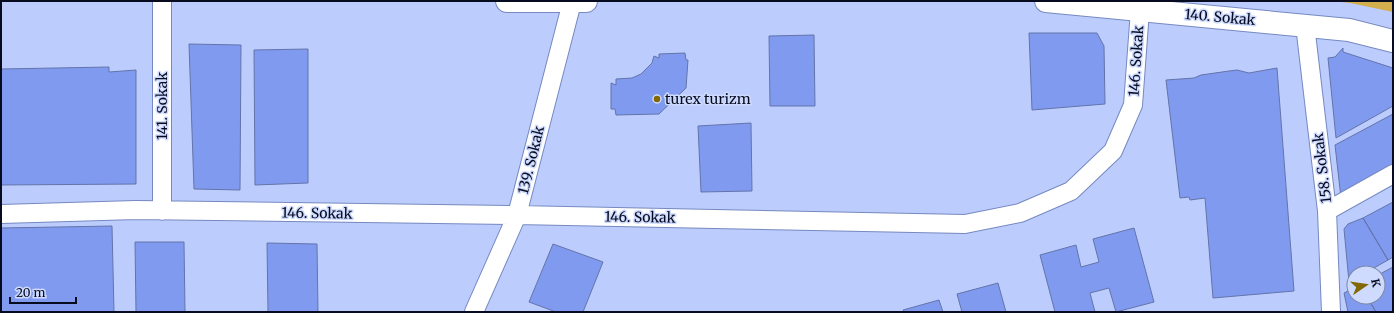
<svg xmlns="http://www.w3.org/2000/svg" width="1394" height="313" font-family="Merriweather,serif">
<style>
.green{fill:#d2af4c}
.building{fill:#809af0;stroke:#6374aa}
.lines{fill:none;stroke-linecap:round;stroke-linejoin:round}
.street-casing{stroke:#7689c0;stroke-width:20}
.secondary-casing{stroke:#7689c0;stroke-width:24}
.street{stroke:#fff;stroke-width:18}
.secondary{stroke:#fff;stroke-width:22}
.poi-dot{fill:#836700;stroke:#cedbff;stroke-width:1.5}
.labels{text-anchor:middle;dominant-baseline:central;stroke-width:3;stroke-linejoin:round;paint-order:stroke}
.street-label{font-size:14px;fill:#060b1f;stroke:#cedbff}
.poi-label{font-size:14px;fill:#060b1f;stroke:#cedbff;text-anchor:start}
</style>
<rect width="100%" height="100%" fill="#bccdfd"/>
<path class="green" d="M1332,1h61v11l-43,-9z"/>
<path class="building" d="M1029,33h68l7,13 1,58 -73,6z
M814,35l1,71h-45l-1,-70z
M189,44l52,1 -1,145 -46,-1z
M1343,48v4l50,16v38l-57,32 -8,-80 7,-1z
M308,49v134l-53,2 -1,-135z
M685,53l1,7h2l-2,28 -27,26 -43,1 -1,-6h-4v-26l5,2v-6l16,-1 9,-4 11,-11 2,-7 5,2v-4z
M109,67v5l27,-2v114l-135,1v-116z
M1277,68l17,223 -81,7 -8,-100 -15,2 -1,-3 -9,1 -14,-118 28,-2 7,-3 28,-4 8,-1 12,3z
M1393,114v56l-52,28 -6,-53z
M751,123l1,68 -51,1 -3,-66z
M1393,202v55l-5,3 -25,-42z
M1363,218l25,42 -23,13h-11v7l-5,2 -5,-53 4,-5z
M112,226l2,86h-113v-84z
M1134,228l20,74 -38,10 -7,-24 -19,5 5,19h-40l-15,-57 36,-10 5,22 18,-5 -6,-23z
M135,242h49l1,70h-49z
M267,243l50,1 1,68h-50z
M553,244l50,18 -20,50h-27l-27,-10z
M1393,267v45h-17l-9,-15h11v-22z
M998,283l8,29h-44l-5,-18z
M1354,288v9h13l9,15h-28l-4,-19z
M939,300l4,12h-39l-1,-2z"/>
<g class="lines">
<g class="street-casing">
<path id="street" d="M162,1v210
M1305,25l22,186 4,101
M1327,211l66,-37
M1,214l135,-4 381,5 448,9 55,-11 51,-22 42,-40 20,-46 7,-95
M474,312l43,-97 55,-213"/>
</g>
<g class="secondary-casing">
<path id="secondary" d="M507,1h79
M1046,1l303,29 44,11"/>
</g>
<use href="#street" class="street"/>
<use href="#secondary" class="secondary"/>
</g>
<circle class="poi-dot" cx="657" cy="99" r="4"/>
<g class="labels">
<g class="street-label">
<text transform="translate(1220 17) rotate(5)">140. Sokak</text>
<text transform="translate(1136 61) rotate(-86)">146. Sokak</text>
<text transform="translate(162 106) rotate(-90)">141. Sokak</text>
<text transform="translate(531 160) rotate(-76)">139. Sokak</text>
<text transform="translate(1322 168) rotate(-97)">158. Sokak</text>
<text transform="translate(317 213) rotate(1)">146. Sokak</text>
<text transform="translate(640 217) rotate(1)">146. Sokak</text>
</g>
<g class="poi-label">
<text x="665" y="99">turex turizm</text>
</g>
</g>
<rect width="1394" height="313" fill="none" stroke="#060b1f" stroke-width="4"/>
<g transform="translate(1366 285) rotate(77)"><circle r="19" fill="#cedbff" stroke="#7e88a5"/>
<path d="M0-3L7 15L0 10L-7 15Z" fill="#836700"/>
<text y="-6" font-size="11" font-weight="bold" text-anchor="middle" fill="#060b1f">K</text>
</g>
<path d="M10 297v6h66v-6" fill="none" stroke="#060b1f" stroke-width="2"/>
<text x="16" y="297" font-size="12" fill="#060b1f" stroke="#cedbff" stroke-width="3" paint-order="stroke">20 m</text>
</svg>
